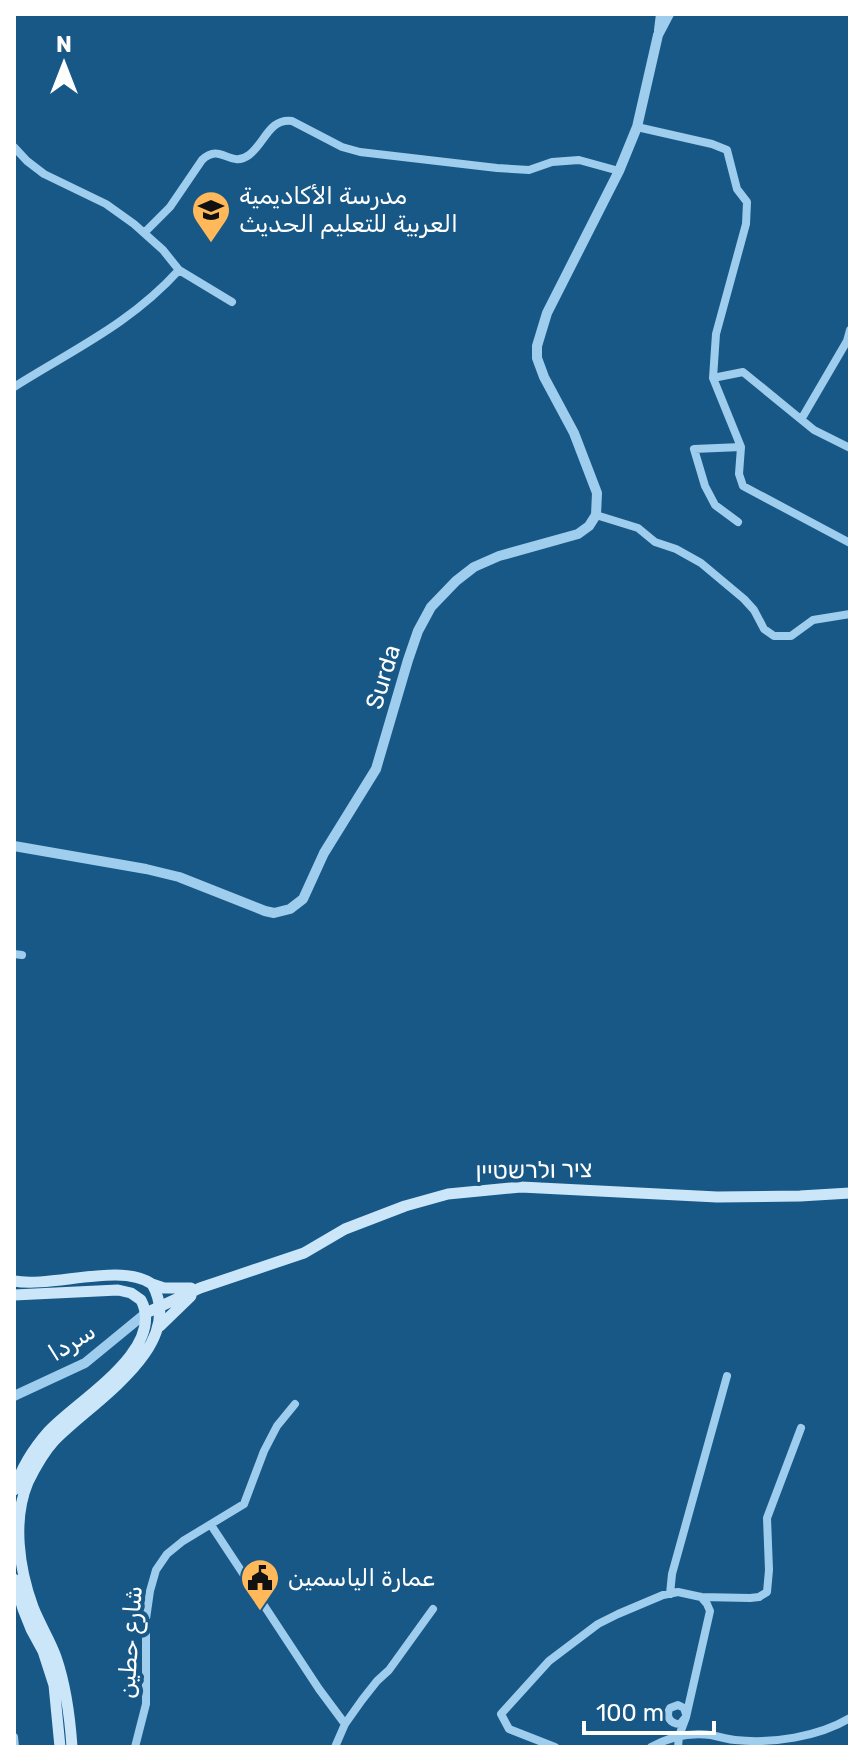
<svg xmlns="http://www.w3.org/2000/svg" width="864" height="1761" font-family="Rubik,'Noto Sans Arabic','Noto Sans Hebrew',sans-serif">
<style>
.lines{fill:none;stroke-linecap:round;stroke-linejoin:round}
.minor{stroke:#9fcded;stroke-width:8}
.tertiary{stroke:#9fcded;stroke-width:10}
.secondary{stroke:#cbe6f9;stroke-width:11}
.labels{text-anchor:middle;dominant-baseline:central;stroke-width:8;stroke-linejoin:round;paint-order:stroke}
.poi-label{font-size:24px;fill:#fff;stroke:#185887;text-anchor:start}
.street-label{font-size:24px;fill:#fff;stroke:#185887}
</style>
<rect width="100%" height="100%" fill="#185887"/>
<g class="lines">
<path class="minor" d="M658,30l2,-16
M637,127l75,17 15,6 10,39 10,13 -1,22 -30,110 -3,44 28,69 -2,27 4,12 107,57
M14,147l13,14 17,13 62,30 28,20 29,26 16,20 53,32
M144,233l26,-26 32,-47c19,-18 28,9 47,-5 16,-12 20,-37 43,-34l50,26 18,5 137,16 32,2 23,-8 27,-2 40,11
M713,378l30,-6 71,58 36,18
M14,387c60,-38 116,-63 165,-117
M802,418l45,-77 3,-11
M596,515l42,13 17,14 21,7 25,14 43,36 10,11 10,19 10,7h17l22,-16 37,-6
M738,522l-23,-17 -10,-19 -11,-37 47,-2
M14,954l8,1
M211,1525l108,164 26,35
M670,1594l2,-20 55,-198
M685,1718l-5,6c-10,0 -15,-8 -10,-16l8,-3 6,3 2,6
M14,1737l1,10
M135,1747l11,-43v-85l4,-28 6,-21 11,-16 16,-13 61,-37 20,-53 13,-25 18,-22
M335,1747l10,-23 17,-24 15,-19 12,-11 44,-61
M555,1747l-46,-18 -8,-15 48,-53 49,-37 20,-10 45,-19 15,-3 23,5 49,1 9,-1 8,-5 2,-22 -2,-52 34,-90
M651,1747c18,-10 38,-15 60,-12 8,2 16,4 24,5 37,4 83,-3 115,-22
M678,1747l1,-11 7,-19 24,-106 -3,-7 -6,-7"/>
<path class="tertiary" d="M14,846l132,23 33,8 86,34 9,2 16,-4 13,-10 21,-46 52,-84 32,-109 10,-29 13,-24 25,-26 18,-14 25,-11 79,-22 11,-8 7,-11 1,-22 -23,-60 -30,-56 -7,-19v-12l10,-33 72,-142 18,-44 21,-92 11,-21
M14,1396l71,-33 61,-50"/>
<path class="secondary" d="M14,1281c38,7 107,-19 138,3 36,63 -62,119 -98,157 -11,12 -19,27 -26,41 -16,38 -9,87 5,125 7,18 17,33 23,50 10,29 14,60 16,90
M152,1284l12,4h27
M14,1295l104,-5 13,3 10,7c26,50 -65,101 -93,132 -15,17 -27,37 -34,58
M146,1313l54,-25 104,-35 41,-24 60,-23 43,-12 73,-7 196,10 83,-1 50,-3
M160,1326l31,-30
M14,1579l9,30 8,20 12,22 11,34 6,62"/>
</g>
<defs>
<g id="school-pin" transform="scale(2)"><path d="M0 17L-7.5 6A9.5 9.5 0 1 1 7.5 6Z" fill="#ffb95b" stroke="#185887"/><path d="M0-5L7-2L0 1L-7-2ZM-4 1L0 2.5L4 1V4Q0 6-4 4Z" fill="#111"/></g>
<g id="civic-pin" transform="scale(2)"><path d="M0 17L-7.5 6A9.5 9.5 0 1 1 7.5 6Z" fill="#ffb95b" stroke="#185887"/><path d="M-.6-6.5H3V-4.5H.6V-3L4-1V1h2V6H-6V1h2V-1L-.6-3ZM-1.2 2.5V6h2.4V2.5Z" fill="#111"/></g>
</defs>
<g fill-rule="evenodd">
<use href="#school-pin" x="211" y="210"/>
<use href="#civic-pin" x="260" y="1578"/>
</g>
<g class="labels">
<g class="poi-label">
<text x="239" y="196">مدرسة الأكاديمية<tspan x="239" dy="28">العربية للتعليم الحديث</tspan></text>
<text x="288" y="1578">عمارة الياسمين</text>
</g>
<g class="street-label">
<text transform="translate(383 677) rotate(-73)">Surda</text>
<text transform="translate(534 1170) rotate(-1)">ציר ולרשטיין</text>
<text transform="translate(72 1342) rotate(-32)">سردا</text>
<text transform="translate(130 1642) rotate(-86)">شارع حطين</text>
</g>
</g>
<rect width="864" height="1761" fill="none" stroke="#ffffff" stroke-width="32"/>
<g transform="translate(64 64)" stroke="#185887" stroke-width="6" paint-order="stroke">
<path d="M0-6L14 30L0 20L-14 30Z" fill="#ffffff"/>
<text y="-12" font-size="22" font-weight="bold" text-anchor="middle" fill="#ffffff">N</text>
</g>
<path d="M584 1721v12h130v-12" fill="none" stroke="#ffffff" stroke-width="4"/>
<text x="596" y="1721" font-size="24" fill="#ffffff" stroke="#185887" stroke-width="6" paint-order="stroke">100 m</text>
</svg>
